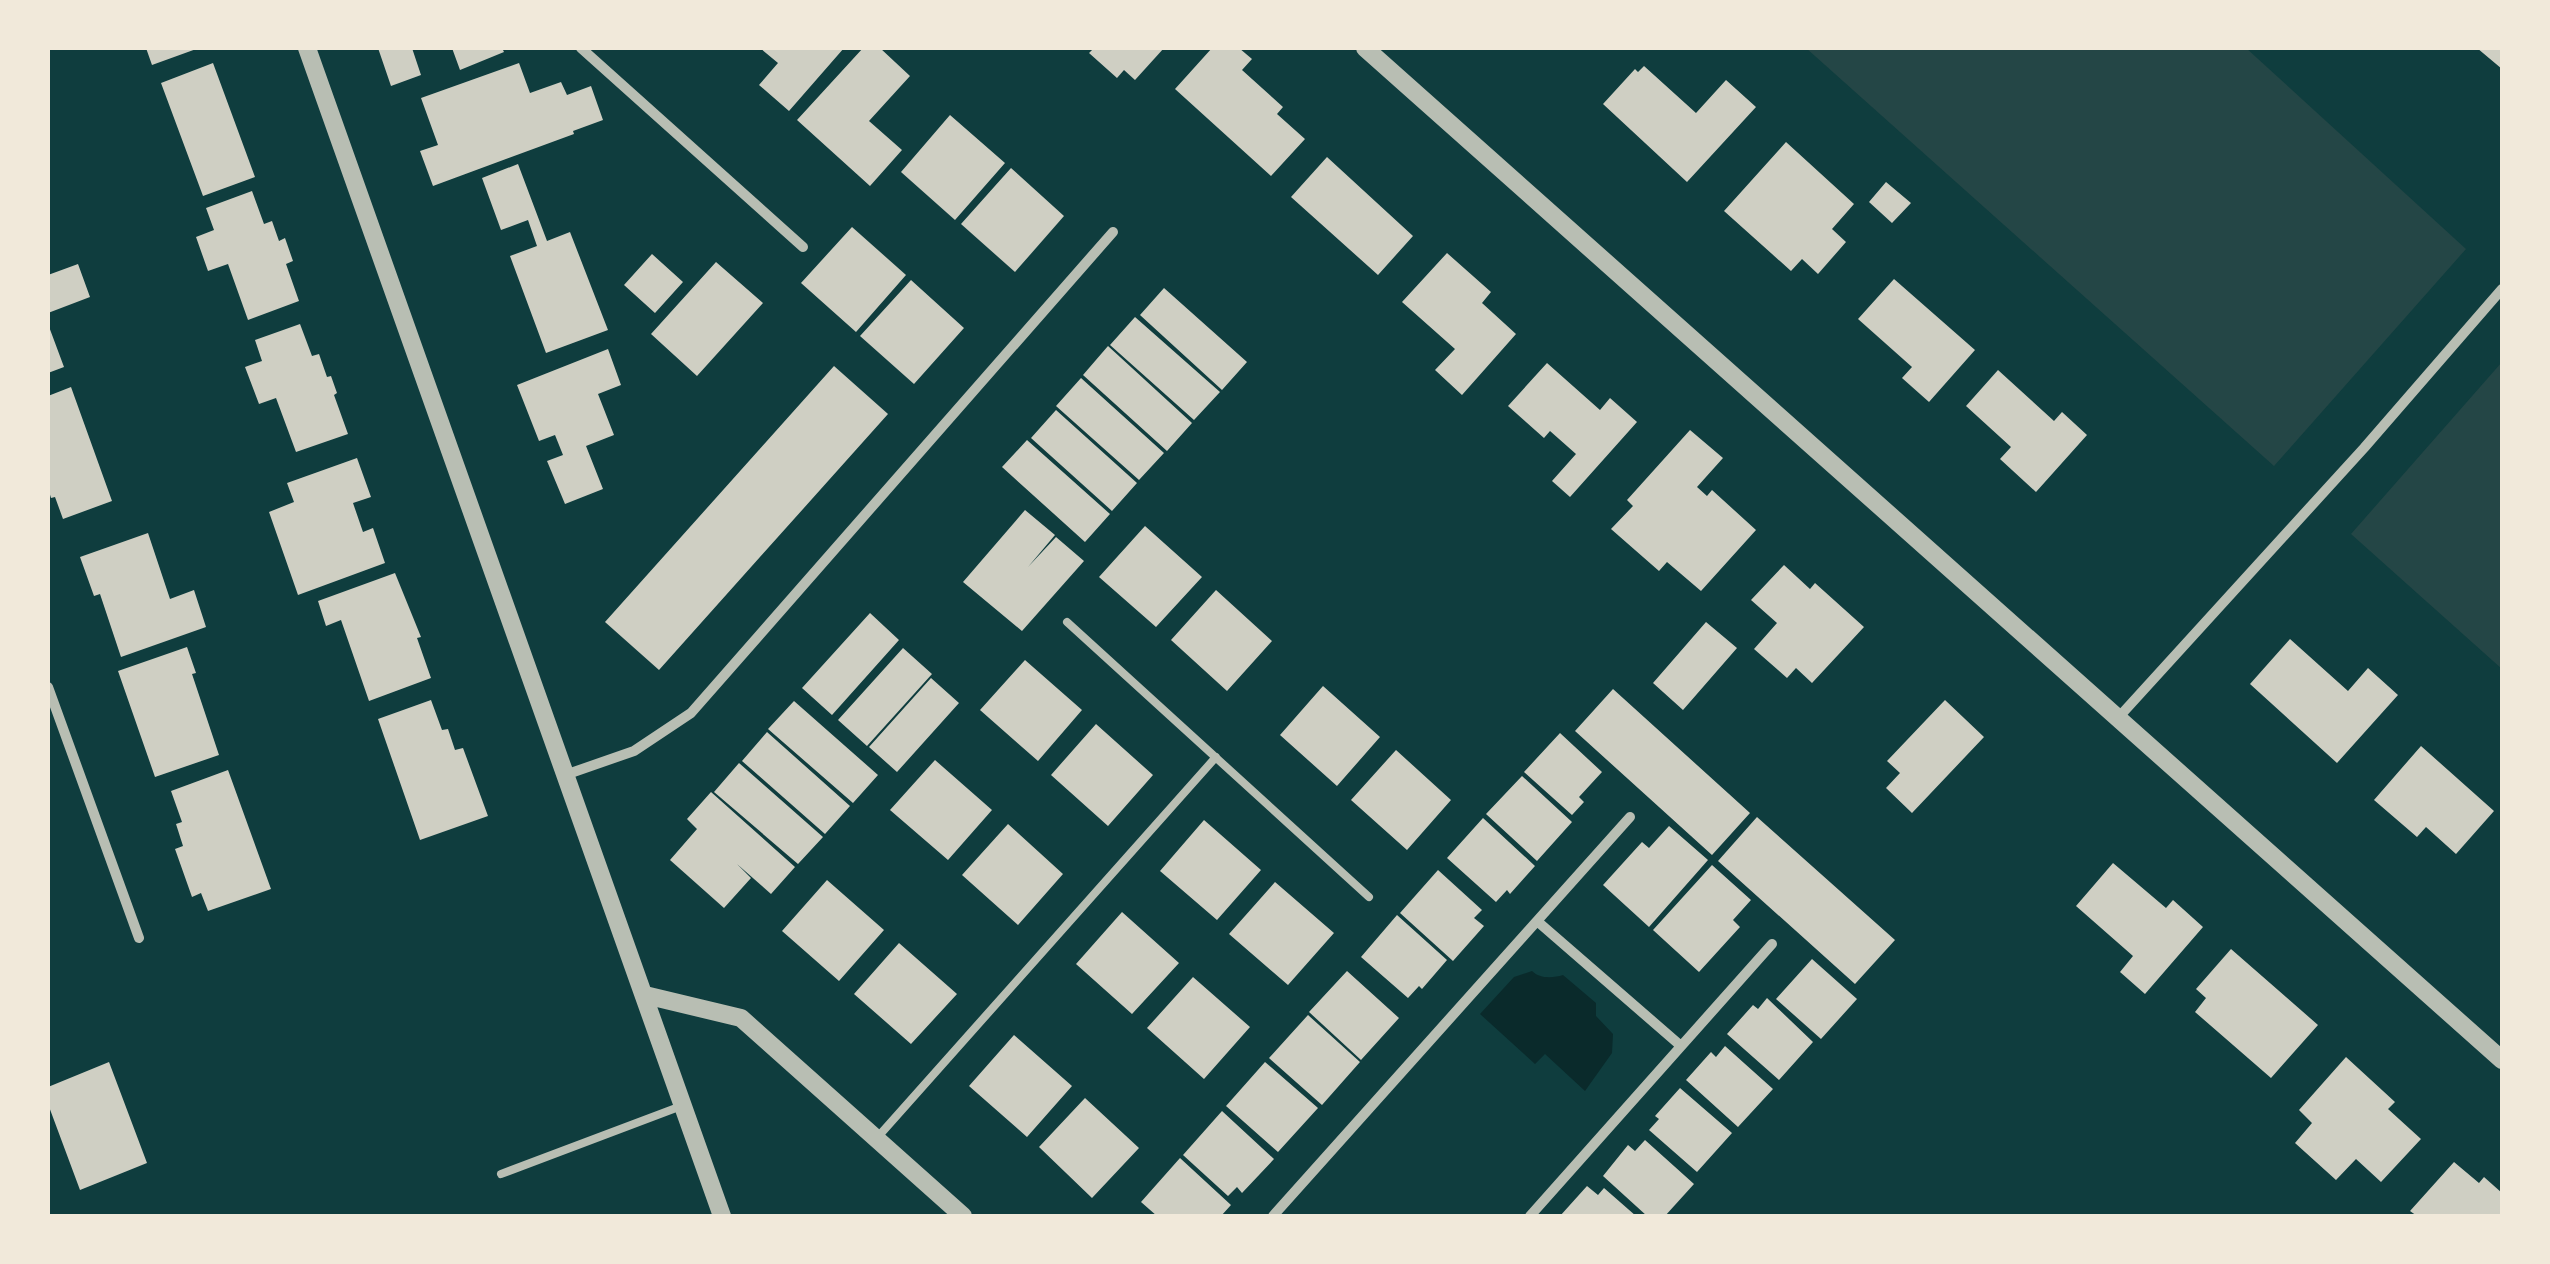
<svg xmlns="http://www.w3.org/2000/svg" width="2550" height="1264" font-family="'Fira Sans',sans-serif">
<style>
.green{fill:#244646}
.water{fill:#0a2a2b}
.building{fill:#cfcfc3}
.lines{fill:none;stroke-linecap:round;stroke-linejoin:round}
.service{stroke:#b8beb3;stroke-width:8}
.minor{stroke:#b8beb3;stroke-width:10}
.tertiary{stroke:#b8beb3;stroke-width:18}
</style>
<rect width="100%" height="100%" fill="#0f3d3e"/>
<path class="green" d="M1806,48h440l220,201 -192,217z
M2502,362v307l-151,-135z"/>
<path class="water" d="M1532,971c8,8 21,7 31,4l33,28v13l17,18 -1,19 -27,38 -40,-37 -10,10 -55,-50 34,-37z"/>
<path class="building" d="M146,48h53l-47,17z
M378,48h34l9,27 -30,11z
M452,48h50l2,4 -44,18z
M760,48h84l-55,63 -30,-26 19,-22z
M863,48h17l30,28 -41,45 33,29 -32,36 -73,-66z
M1094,48h70l-29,32 -11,-10 -7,8 -28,-25z
M1212,48h27l13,11 -10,11 41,37 -6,7 28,25 -34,37 -96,-87z
M2477,48h25v21z
M213,63l42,114 -52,19 -42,-113z
M519,63l11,30 31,-11 6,13 24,-9 12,34 -30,11 1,3 -141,52 -13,-35 18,-6 -17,-47z
M1644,66l52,47 30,-33 30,27 -69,75 -84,-78 32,-35 3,3z
M950,115l55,48 -50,57 -54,-48z
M1786,142l68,62 -22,25 14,13 -28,32 -16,-15 -11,12 -67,-60z
M1327,157l86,79 -35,39 -87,-78z
M518,164l29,77 23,-9 38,98 -62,23 -36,-97 27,-10 -9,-26 -27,10 -19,-52z
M1011,168l53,48 -49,56 -54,-48z
M1886,182l25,21 -19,20 -23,-21z
M252,191l12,33 8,-3 7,20 6,-3 8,23 -7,3 13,37 -51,19 -20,-56 -20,7 -12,-34 18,-7 -8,-22z
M852,227l54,48 -50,57 -55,-49z
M1447,253l44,39 -9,11 34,31 -54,61 -27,-25 20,-21 -53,-47z
M652,254l31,28 -28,31 -31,-28z
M716,262l47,41 -66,73 -46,-42z
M78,264l12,33 -42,16v-38z
M1894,279l81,71 -46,52 -27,-24 10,-11 -54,-48z
M911,280l53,48 -50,56 -54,-48z
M1164,288l83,74 -25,28 -82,-75z
M1135,317l85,75 -26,28 -84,-75z
M48,324l16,43 -16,6z
M300,324l12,32 7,-2 8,23 4,-1 6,17 -3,2 14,39 -52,18 -20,-54 -17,6 -14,-37 17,-6 -7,-21z
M1108,346l84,77 -25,28 -84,-76z
M608,349l13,36 -23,9 16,41 -28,11 17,43 -38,15 -18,-43 16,-6 -8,-20 -16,6 -22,-56z
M1547,363l53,47 10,-12 27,24 -67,75 -18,-16 24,-27 -26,-23 -6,7 -36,-32z
M834,366l54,48 -229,256 -54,-48z
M1998,370l56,51 8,-9 25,23 -51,57 -36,-33 11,-12 -45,-41z
M1081,378l83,75 -25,27 -83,-74z
M71,387l41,114 -49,18 -8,-22 -4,1 -3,-10v-92z
M1056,410l81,73 -25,28 -81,-73z
M1690,430l33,28 -26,29 10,9 5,-6 44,40 -55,61 -34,-29 -8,9 -48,-42 22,-23 -6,-6z
M1027,440l83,74 -25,28 -83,-75z
M357,458l14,39 -18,6 10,29 10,-4 12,35 -87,32 -29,-83 25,-10 -7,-19z
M1025,510l30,25 -27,32 28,-30 28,24 -62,70 -59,-49z
M1145,526l57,51 -46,50 -57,-50z
M148,533l22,66 24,-9 12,37 -85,30 -21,-63 -6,2 -14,-39z
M1784,565l26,24 5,-6 49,44 -52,56 -16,-15 -9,10 -33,-29 23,-26 -26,-23z
M395,573l26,64 -4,1 14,40 -62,23 -28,-81 -15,6 -8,-25z
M1216,590l56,51 -45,50 -56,-51z
M870,613l29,27 -67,75 -30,-27z
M1706,622l31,26 -54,62 -30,-27z
M2290,639l58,52 20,-23 30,27 -61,68 -87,-79z
M187,647l9,26 -4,1 27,81 -64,22 -37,-106z
M903,648l29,26 -65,72 -29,-26z
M1025,660l57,50 -44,51 -58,-51z
M931,678l28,25 -62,69 -28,-25z
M1323,686l57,51 -43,49 -57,-51z
M1613,689l137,124 -38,42 -137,-124z
M431,700l11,30 6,-1 7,21 8,-2 25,68 -68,24 -42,-121z
M1945,700l39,37 -72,76 -26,-25 14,-15 -13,-12z
M794,701l84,74 -25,28 -85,-74z
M1096,724l57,51 -45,51 -57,-51z
M767,732l83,74 -25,28 -83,-73z
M1560,733l42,39 -23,25 5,5 -12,13 -48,-43z
M2421,746l73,65 -38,43 -30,-27 -9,10 -43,-37z
M1396,750l55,50 -44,50 -56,-50z
M935,760l57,50 -44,50 -58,-50z
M739,763l84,74 -25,27 -84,-72z
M228,770l43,119 -63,22 -7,-18 -9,4 -17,-48 8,-3 -7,-22 6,-2 -11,-31z
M1522,776l50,46 -35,39 -51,-47z
M711,792l84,75 -24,27 -34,-30 14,14 -27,30 -54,-48 27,-31 -10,-10z
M1757,817l138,123 -40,44 -137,-123z
M1483,818l52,48 -25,28 -3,-4 -11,12 -49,-44z
M1204,820l57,50 -44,50 -57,-49z
M1008,824l55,50 -45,51 -56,-50z
M1669,826l39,34 -59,67 -46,-42 39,-43 7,6z
M2113,863l53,45 7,-8 30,27 -58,67 -25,-22 13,-16 -57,-50z
M1712,865l39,35 -18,20 7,7 -41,45 -46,-42z
M1438,870l44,40 -8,8 10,8 -31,35 -53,-48z
M827,880l57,50 -45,51 -57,-50z
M1275,882l59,51 -46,52 -59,-51z
M1122,912l57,51 -47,51 -56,-50z
M1397,915l50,45 -25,29 -3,-3 -11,12 -47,-41z
M899,943l58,51 -46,50 -57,-50z
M2231,949l87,76 -47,53 -76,-66 11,-14 -10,-9z
M1812,959l45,40 -36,40 -45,-40z
M1347,971l52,47 -38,42 -52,-48z
M1193,977l57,50 -46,52 -57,-51z
M1767,998l46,44 -34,38 -52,-46 26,-29 5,4z
M1308,1015l52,47 -38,43 -53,-47z
M1014,1035l58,51 -45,51 -58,-51z
M1725,1046l48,43 -35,38 -52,-47 25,-28 5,5z
M2346,1057l49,45 -7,7 33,30 -40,43 -25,-23 -20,21 -41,-37 17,-20 -13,-13z
M109,1062l38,101 -67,27 -32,-86v-17z
M1265,1062l53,46 -40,44 -52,-46z
M1680,1088l52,45 -35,39 -48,-42 10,-11 -4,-3z
M1085,1098l54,50 -47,50 -53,-51z
M1222,1111l52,48 -32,34 -5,-6 -9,9 -45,-41z
M1645,1140l49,44 -29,32h-18l-44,-40 25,-31 7,6z
M1180,1158l51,47 -10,11h-64l-16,-14z
M2454,1162l25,21 5,-6 18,16v23h-85l-7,-5z
M1587,1186l11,9 6,-7 32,28h-76z"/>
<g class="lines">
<path class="service" d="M1067,622l302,275
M876,1139l340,-382
M501,1174l183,-69"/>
<path class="minor" d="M581,48l222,199
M48,687l91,251
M2118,718l246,-270 138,-159
M565,775l69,-24 57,-38 422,-481
M1537,921l144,125
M1273,1216l357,-399
M1530,1216l242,-272"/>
<path class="tertiary" d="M307,48l415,1168
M1365,48l1137,1012
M645,995l96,23 222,198"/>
</g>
<rect width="2550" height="1264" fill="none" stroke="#f1e9da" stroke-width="100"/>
</svg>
